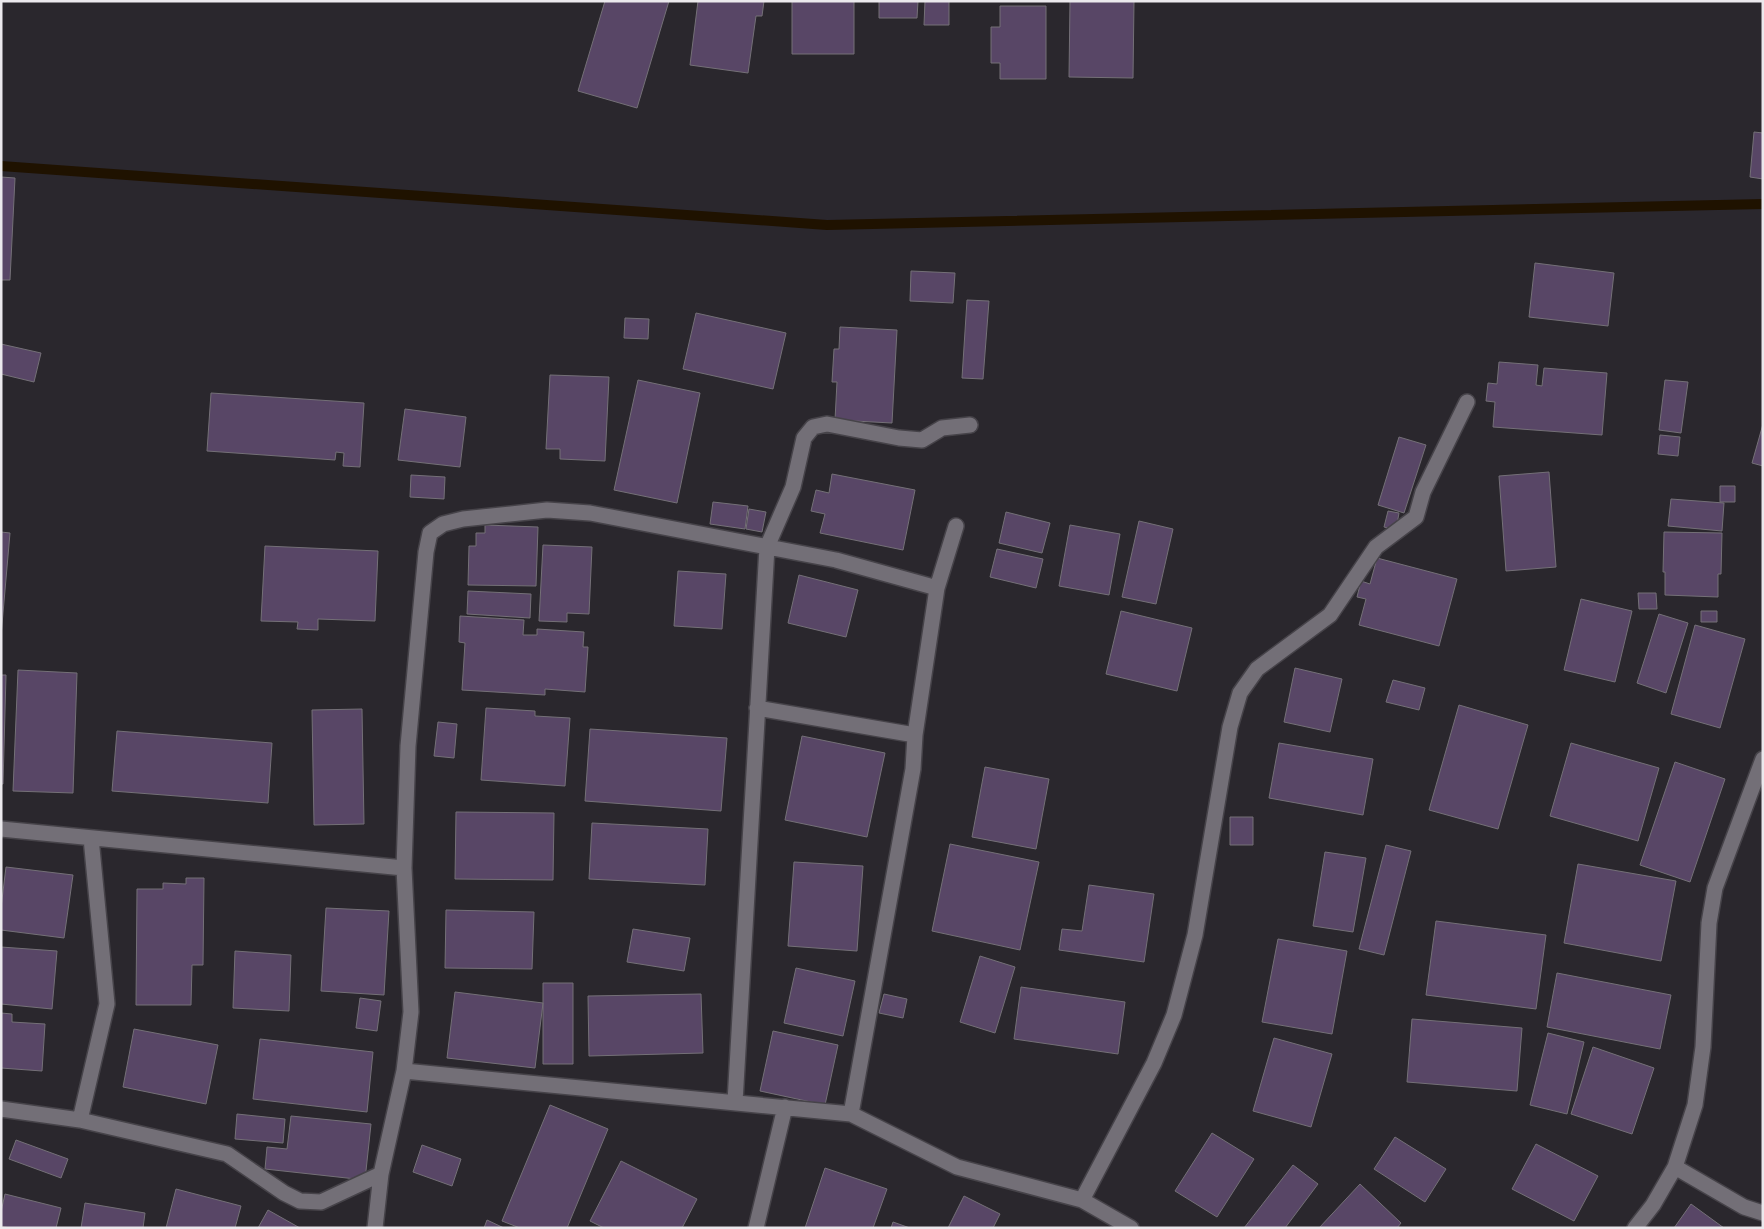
<svg xmlns="http://www.w3.org/2000/svg" width="1764" height="1229" font-family="'Golos Text',sans-serif">
<style>
.lines{fill:none;stroke-linecap:round;stroke-linejoin:round}
.stream{stroke:#1f1200;stroke-width:10}
.building{fill:#584666;stroke:#747077}
.minor-casing{stroke:#464349;stroke-width:18}
.minor{stroke:#736f77;stroke-width:15}
</style>
<rect width="100%" height="100%" fill="#2a272d"/>
<g class="lines">
<path class="stream" d="M1,166l826,59 936,-21"/>
</g>
<path class="building" d="M605,1h64l-32,107 -59,-17z
M698,1h66l-2,15h-6l-8,57 -58,-8z
M792,1h62v53h-62z
M879,1h39l-1,17h-38z
M925,1h24v24h-25z
M1070,1h64l-1,77 -64,-1z
M1000,6h46v73h-46v-16h-9v-36h9z
M1754,132l9,1v46l-13,-2z
M1,177l14,1 -5,102h-9z
M1535,263l79,10 -6,53 -79,-9z
M911,271l44,2 -2,30 -43,-2z
M967,300l22,1 -6,78 -21,-1z
M696,313l90,20 -13,56 -90,-20z
M625,318l24,1 -1,20 -24,-1z
M840,327l57,3 -5,93 -57,-3 2,-38h-5l2,-33h5z
M1,344l40,9 -7,29 -33,-8z
M1499,362l39,3 -2,20 6,1 2,-18 63,5 -5,62 -109,-8 2,-25 -9,-1 2,-18 9,1z
M550,375l59,2 -4,84 -45,-2v-10h-14z
M638,380l62,13 -23,110 -63,-13z
M1665,380l23,2 -7,51 -22,-3z
M211,393l153,10 -4,64 -17,-1 1,-13 -8,-1 -1,8 -128,-9z
M405,409l61,8 -6,50 -62,-7z
M1763,424v42l-11,-3z
M1660,435l20,2 -2,19 -20,-2z
M1399,437l27,8 -22,68 -26,-8z
M1549,472l7,95 -50,4 -7,-95z
M832,474l83,16 -12,60 -83,-17 5,-19 -14,-3 5,-21 13,3z
M411,475l34,2 -1,22 -34,-2z
M1720,486h15v16h-15z
M1671,499l53,4 -2,28 -54,-5z
M713,502l35,4 -3,23 -35,-5z
M749,509l17,3 -4,20 -16,-3z
M1388,511l11,2 -3,17 -12,-3z
M1006,512l44,11 -8,30 -43,-10z
M1139,521l34,8 -17,75 -34,-7z
M485,525l53,2 -2,59 -68,-1 1,-39h7v-13h9z
M1070,525l50,9 -11,61 -50,-9z
M1,532l9,1 -9,103z
M1664,532l58,1 -1,41h-3v23l-53,-2v-23h-2z
M543,545l49,2 -3,67 -22,-1v9l-28,-1z
M265,546l113,5 -3,70 -57,-2v11l-21,-1 1,-7 -37,-1z
M997,549l46,10 -7,29 -46,-11z
M1377,558l80,21 -18,67 -80,-21 7,-26 -9,-2 4,-16 9,3z
M678,571l48,3 -4,55 -48,-3z
M799,575l59,15 -12,47 -58,-14z
M468,591l63,3 -1,24 -63,-4z
M1638,593h18l1,16h-18z
M1581,599l51,12 -17,71 -51,-12z
M1121,611l71,17 -15,63 -71,-17z
M1701,611h16v11h-16z
M1659,614l29,9 -22,70 -29,-10z
M460,616l64,4 -1,15h14v-6l47,3 -1,15h5l-3,45 -40,-3v6l-83,-5 3,-47 -6,-1z
M1695,625l50,14 -25,89 -49,-14z
M1295,668l47,11 -12,53 -46,-10z
M18,670l59,3 -4,120 -60,-2z
M1,675h5l-3,109h-2z
M1393,680l32,8 -6,22 -33,-8z
M1459,705l69,20 -30,104 -69,-19z
M486,708l49,3v5l35,2 -5,68 -84,-6z
M362,709l2,115 -50,1 -2,-115z
M438,722l19,2 -3,34 -20,-2z
M590,729l137,9 -6,73 -136,-10z
M117,731l155,12 -4,60 -156,-12z
M802,736l83,17 -18,84 -82,-17z
M1279,743l94,16 -10,56 -94,-17z
M1571,743l88,25 -21,73 -88,-25z
M1675,762l50,17 -35,103 -50,-17z
M985,767l64,12 -13,70 -64,-12z
M456,812l98,1 -1,67 -98,-1z
M1230,817h23v28h-23z
M592,823l116,6 -3,56 -116,-6z
M950,844l89,18 -19,88 -88,-19z
M1386,845l25,6 -27,104 -25,-6z
M1325,852l41,6 -13,74 -40,-6z
M794,862l69,4 -6,85 -69,-5z
M1578,864l98,17 -15,80 -97,-18z
M6,867l67,8 -9,63 -63,-8v-22z
M186,878h18l-1,87h-11l-1,40h-55l1,-116h26v-6l23,1z
M1089,885l65,9 -10,68 -85,-12 3,-21 20,2z
M326,908l63,3 -5,84 -63,-4z
M446,910l88,2 -2,57 -87,-1z
M1436,921l110,14 -10,74 -110,-14z
M633,929l57,9 -6,33 -57,-9z
M1278,939l69,12 -15,83 -70,-12z
M1,947l56,4 -5,58 -51,-5z
M235,951l56,4 -2,56 -56,-3z
M980,956l35,11 -20,66 -35,-11z
M796,968l59,13 -12,55 -59,-13z
M1557,973l114,22 -11,54 -113,-22z
M543,983h30v81h-30z
M1021,987l104,15 -7,52 -104,-15z
M455,992l88,11 -8,65 -88,-10z
M701,994l2,59 -114,3 -1,-60z
M884,994l23,5 -4,19 -24,-5z
M360,998l21,3 -4,30 -21,-3z
M1,1013l11,1v8l33,2 -3,47 -41,-3z
M1412,1019l110,9 -5,63 -110,-9z
M134,1029l84,16 -12,59 -83,-17z
M773,1031l65,14 -13,60 -65,-14z
M1548,1033l36,9 -17,72 -37,-9z
M1274,1038l58,16 -21,73 -58,-16z
M260,1039l113,13 -6,60 -114,-13z
M1593,1047l61,21 -22,66 -61,-20z
M550,1105l58,24 -41,99h-47l-18,-7z
M237,1114l48,5 -2,24 -48,-4z
M291,1116l80,8 -6,56 -100,-11 2,-22 20,2z
M1212,1133l42,26 -37,58 -42,-26z
M1395,1137l51,32 -21,33 -51,-33z
M16,1140l52,19 -7,19 -52,-19z
M1536,1144l62,32 -24,45 -62,-32z
M422,1145l39,14 -9,27 -39,-14z
M621,1161l76,38 -15,29h-78l-14,-7z
M1293,1165l25,19 -33,44h-41z
M825,1168l62,21 -14,39h-68z
M1360,1184l41,39 -4,5h-78z
M176,1189l65,17 -6,22h-69z
M5,1194l56,14 -5,20h-46l-9,-2v-14z
M964,1196l36,18 -7,14h-45z
M85,1203l60,10 -2,15h-62z
M1691,1204l33,24h-50z
M268,1210l32,18h-42z
M487,1220l17,8h-20z
M893,1222l17,6h-19z"/>
<g class="lines">
<g class="minor-casing">
<path id="minor" d="M757,708l158,27
M1,829l403,39
M404,1071l447,43 106,53 125,33 49,28
M735,1102l32,-555 26,-60 11,-49 9,-11 14,-3 72,14 23,2 20,-12 28,-3
M1,1109l79,11 27,-116 -16,-166
M851,1114l62,-345 2,-34 22,-147 19,-62
M80,1120l147,34 57,39 16,8 21,1 60,-28
M1675,1167l69,40 19,6
M1082,1200l72,-137 20,-48 21,-80 35,-208 10,-34 17,-24 73,-54 46,-68 40,-30 7,-25 44,-90
M375,1228l6,-54 23,-103 7,-59 -7,-144 4,-122 18,-194 4,-19 13,-9 20,-5 84,-9 43,3 246,47 101,28
M756,1228l29,-121
M1635,1228l18,-23 22,-38 20,-62 8,-58 6,-124 6,-35 48,-129"/>
</g>
<use href="#minor" class="minor"/>
</g>
<rect width="1764" height="1229" fill="none" stroke="#ebe9ed" stroke-width="5"/>
</svg>
